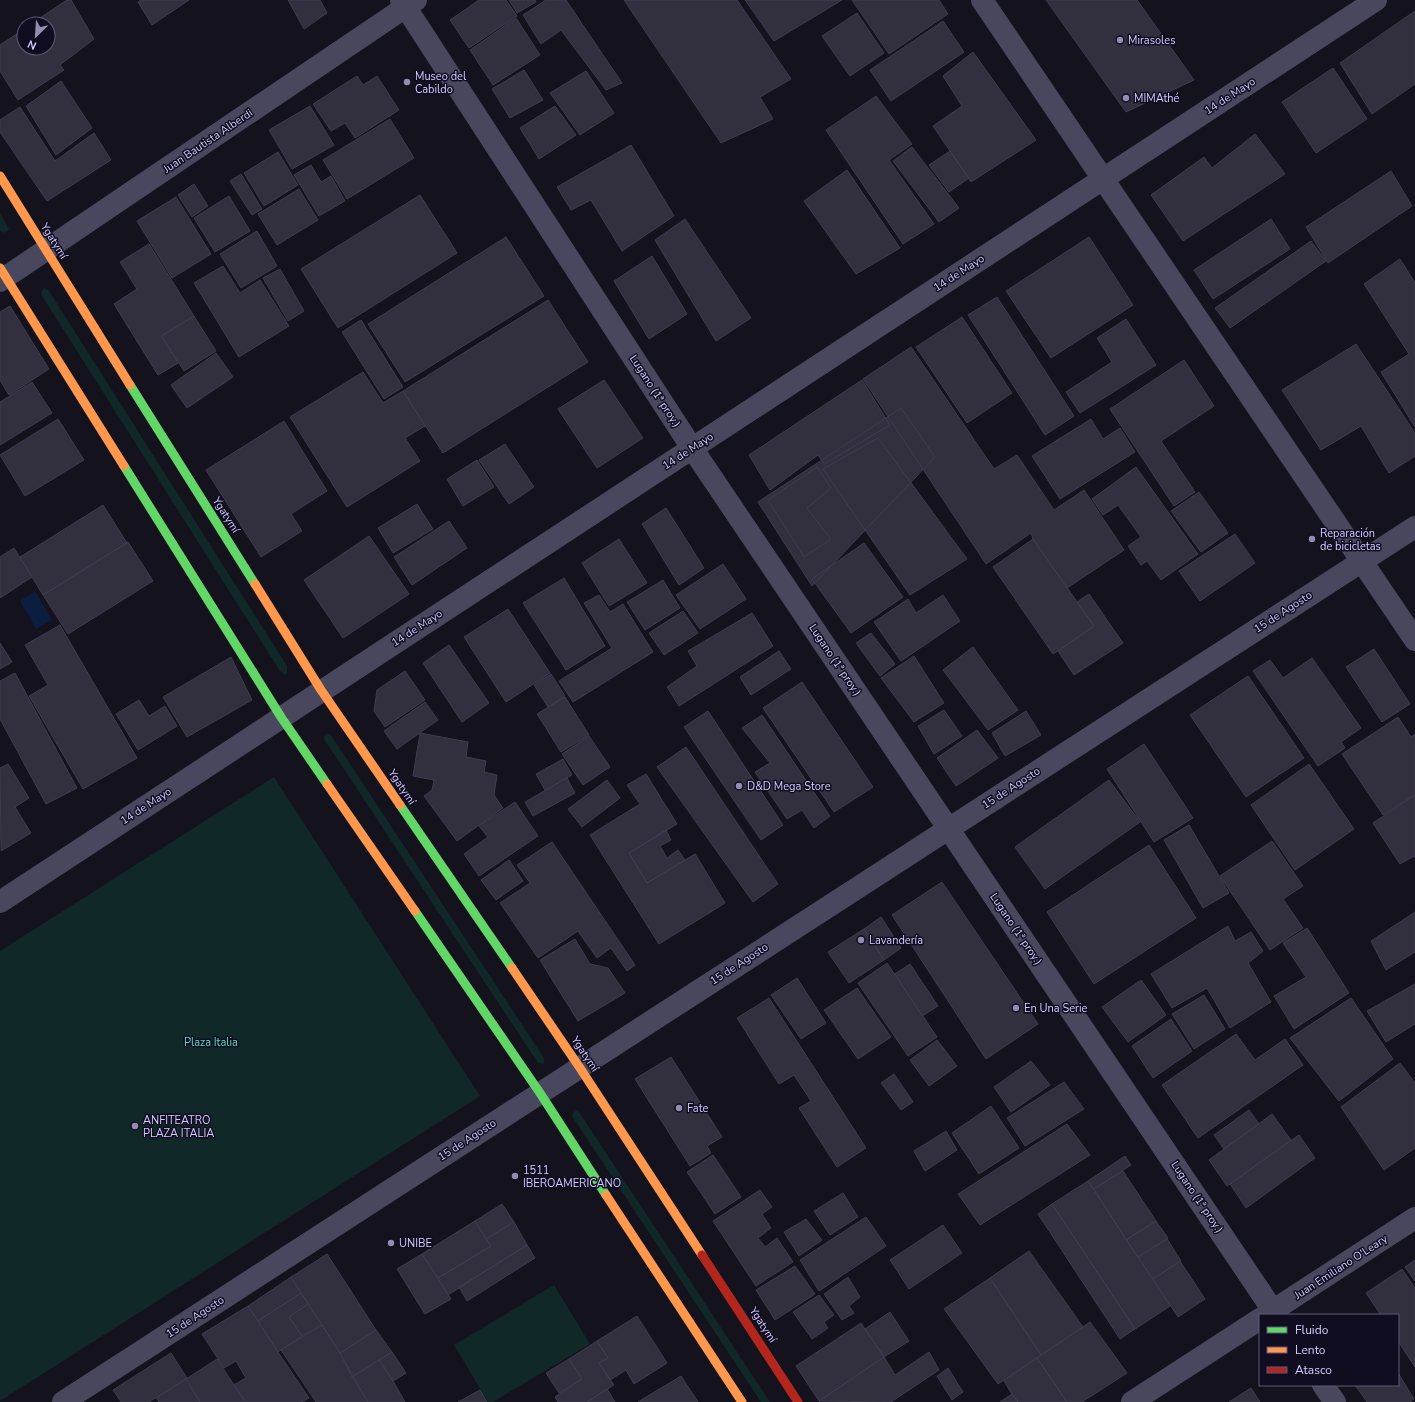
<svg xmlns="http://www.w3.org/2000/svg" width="1415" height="1402" font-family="'Nunito Sans',sans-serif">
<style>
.green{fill:#112829}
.water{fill:#0c1e3f}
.building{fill:#322f3f;stroke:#403c50}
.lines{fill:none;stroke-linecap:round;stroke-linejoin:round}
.street{stroke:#48475e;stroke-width:22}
.fast{stroke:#63d668;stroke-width:9}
.slow{stroke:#ff974d;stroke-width:9}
.jam{stroke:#b3261e;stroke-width:9}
.poi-dot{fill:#918cb0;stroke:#110d21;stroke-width:1.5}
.labels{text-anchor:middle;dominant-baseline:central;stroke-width:3;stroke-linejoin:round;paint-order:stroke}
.poi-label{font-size:11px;fill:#d4cdff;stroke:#110d21;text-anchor:start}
.street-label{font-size:11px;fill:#d4cdff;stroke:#110d21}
.park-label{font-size:11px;fill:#59dfc0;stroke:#110d21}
</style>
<rect width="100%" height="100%" fill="#14121d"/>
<path class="green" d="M0,213l9,16 -4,4 -5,-2z
M44,288l5,3 238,375v7l-2,2 -5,-4 -238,-375 -1,-4z
M327,733l4,2 213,323v6l-6,-1 -214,-324v-3z
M274,777l206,319 -480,305v-450z
M578,1110l1,2 191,290h-9l-189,-286 2,-4z
M554,1285l36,59 -97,58h-5l-34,-57z"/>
<path class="water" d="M35,591l17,29 -16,9 -16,-28z"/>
<path class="building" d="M67,0h4l23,39 -34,26 4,5 -46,30 -18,-29v-26l24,-16v19h24v-24h-17z
M141,0h48l-37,25 -14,-23z
M288,0h32l7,13 -23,16z
M479,0h27l11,16 -48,32 -19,-28z
M509,0h26l1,2 -19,11z
M546,0h20l56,83 -16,7 -45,-60 -20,14 -18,-29z
M624,0h113l54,79 -31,18 13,22 -52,24z
M745,0h97l-68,41z
M852,0h87l9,14 -59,40z
M1046,0h91l57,80 -68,32z
M1415,11v73l-43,30 -32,-51z
M857,13l27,40 -34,23 -28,-40z
M516,18l24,37 -47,30 -23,-35z
M943,21l21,31 -73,49 -21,-31z
M973,52l63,88 -65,42 -38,-56 29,-20 -19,-30z
M1333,68l34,51 -51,34 -34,-51z
M524,70l19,30 -33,18 -18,-29z
M586,71l28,42 -34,22 -30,-42z
M357,76l6,9 14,-9 22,34 -44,28 -10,-15 -14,8 -18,-27z
M61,81l31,47 -36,27 -30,-49z
M876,96l36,48 -23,16 45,64 -31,20 -77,-114z
M310,106l24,39 -42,24 -23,-39z
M555,106l21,29 -37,24 -19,-31z
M20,107l35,54 39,-28 17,27 -64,41 -47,-69v-12z
M390,119l24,39 -67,41 -24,-39z
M1255,134l30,40 -102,67 -32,-46 53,-38 8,11z
M631,145l43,71 -52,35 -31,-51 -20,10 -14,-23z
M912,147l47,61 -20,14 -46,-61z
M950,151l19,27 -20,14 -20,-27z
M278,152l20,33 -34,21 -20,-33z
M311,165l10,17 10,-6 14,25 -26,15 -25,-41z
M847,170l53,78 -44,26 -52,-73z
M1391,171l21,35 -84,57 -22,-36z
M241,174l21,35 -10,6 -22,-34z
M194,184l14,22 -16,11 -14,-22z
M299,189l19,31 -41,25 -19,-31z
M420,195l37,58 -119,75 -37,-59z
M229,196l21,35 -35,21 -21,-34z
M176,197l35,57 -39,24 -35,-57z
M685,219l66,99 -35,23 -61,-101z
M1271,219l19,30 -77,50 -19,-29z
M257,231l20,35 -36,22 -21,-34z
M506,237l38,59 -139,86 -37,-58z
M1089,237l44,68 -82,53 -45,-67z
M1311,241l15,20 -96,67 -15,-20z
M149,244l45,72 -33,20 17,27 -20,12 -44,-71 23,-15 -17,-27z
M652,256l35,58 -38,25 -35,-58z
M1400,259l15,24v144l-34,-55 28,-18 -45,-70z
M223,266l17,27 20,-13 29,46 -50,31 -45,-74z
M280,269l24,42 -16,10 -25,-43z
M997,297l77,119 -29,19 -77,-120z
M548,300l40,62 -145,91 -40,-62z
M10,306l39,63 -40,26 -9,-15v-68z
M194,316l22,35 -32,20 -22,-35z
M962,317l50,76 -45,30 -51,-76z
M1126,319l30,46 -76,48 -14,-21 46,-30 -15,-24z
M361,320l42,67 -19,12 -42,-67z
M1356,344l59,89v23l-26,17 -28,-47 -40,24 -39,-60z
M911,347l83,122 23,-14 37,55 30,-20 40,60 -57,38 -34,-49 -2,-6 -45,31 -123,-185z
M216,353l17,24 -46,31 -16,-23z
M1184,360l30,46 -53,35 34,51 -21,14 -64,-97z
M363,372l20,31 20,-12 22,35 -20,12 15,23 -73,46 -57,-90z
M604,380l39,58 -46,30 -39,-59z
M862,380l28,45 -66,39 -6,-9 -48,35 -21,-35z
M32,382l20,31 -52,32v-43z
M901,408l34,49 -123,129 -54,-84z
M58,419l26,41 -59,36 -25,-41z
M1091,419l12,20 17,-11 15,24 -75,47 -28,-43z
M284,421l43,70 -36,23 11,17 -41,26 -55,-87z
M878,438l89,121 -57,36 -87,-126z
M505,444l29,43 -25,17 -30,-44z
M477,460l17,27 -31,19 -16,-27z
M817,467l14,21 -24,20 24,31 -27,18 -36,-57z
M1136,467l62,87 -37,26 -14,-19 -6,4 -13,-19 13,-9 -23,-32 -15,10 -11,-16z
M1199,492l29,41 -27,19 -30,-41z
M417,504l16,25 -40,24 -15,-25z
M103,505l24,38 -84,52 -23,-38z
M666,508l38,60 -25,17 -37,-61z
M449,521l18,27 -55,37 -18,-28z
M1235,534l20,29 -55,38 -21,-30z
M369,536l40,58 -66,44 -39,-58z
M619,539l28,44 -38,23 -27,-43z
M1033,539l61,87 -41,28 -60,-87z
M128,542l25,39 -85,53 -25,-39z
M864,543l39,54 -52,36 -39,-54z
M14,548l18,29 -32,21v-41z
M723,564l23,35 -46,30 -24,-34z
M564,578l41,68 -39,24 -43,-67z
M663,580l17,28 -35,22 -18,-28z
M1089,594l34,49 -49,32 -16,-24 36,-25 -17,-24z
M599,595l11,17 13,-8 30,48 -80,50 -14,-21 53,-33 -28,-45z
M943,595l17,26 -59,40 -27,-39 34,-23 8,14z
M508,609l42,64 -44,29 -42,-65z
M683,611l15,22 -34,22 -15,-22z
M752,613l21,33 -94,60 -12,-19 30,-21 -9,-15z
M60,625l77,133 -54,31 -54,-93 19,-11 -23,-40z
M871,633l24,31 -15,12 -24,-33z
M0,643l12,19 -12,7z
M449,645l40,58 -27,19 -39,-59z
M973,647l45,63 -30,20 -45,-60z
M1374,649l36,55 -28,18 -36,-55z
M779,651l12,18 -40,26 -11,-18z
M914,656l30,47 -30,19 -33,-44z
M231,657l21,43 -65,37 -24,-40z
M1312,658l49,70 -20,14 4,6 -27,18 -65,-95 17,-11 13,18z
M405,671l20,29 -40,27 -11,-16 3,-21z
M15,673l62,115 -31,16 -46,-85v-38z
M551,674l14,22 -17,11 -14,-22z
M1248,676l56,82 -58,39 -56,-82z
M802,682l71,105 -39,25 -71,-104z
M565,697l24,38 -28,17 -24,-38z
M139,700l10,16 16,-10 12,20 -39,24 -22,-36z
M425,702l13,18 -41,29 -13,-18z
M944,710l18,26 -28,18 -16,-28z
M708,711l75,114 -22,15 -77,-113z
M1026,711l15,24 -36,21 -13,-23z
M762,715l68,101 -16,12 -12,-18 -15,9 -32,-47 15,-9 -28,-35z
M1398,717l13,20 4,-3v60l-32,21 -41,-61z
M977,730l21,28 -42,28 -19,-28z
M420,733l48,9 -2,15 20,4 -2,11 13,3 -3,20 9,13 -46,33 -33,-45 8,-6 2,-10 -21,-4z
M589,736l21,31 -27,18 -21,-31z
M1144,744l49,74 -39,24 -47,-73z
M686,747l92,137 -25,18 -96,-135z
M563,759l9,16 -27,15 -9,-16z
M8,764l21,34 -14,9 16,26 -30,18 -1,-83z
M1309,764l45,65 -59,41 -44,-65z
M646,774l31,50 -48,29 18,30 48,-29 30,49 -66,41 -69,-109 50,-31 -13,-19z
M567,778l8,15 -42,23 -8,-14z
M607,780l13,18 -38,29 -14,-18z
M1109,780l31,42 -95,67 -30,-42z
M1415,795v63l-1,-2 -14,8 -27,-41z
M515,802l23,34 -59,40 -15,-22 24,-17 -9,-11z
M1189,825l40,68 -26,15 -39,-68z
M666,830l5,10 -11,6 7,12 11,-8 7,10 -38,23 -18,-30z
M1272,841l31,45 -20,13 20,29 -33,22 -50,-74z
M552,842l83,123 -8,6 -16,-23 -14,10 -19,-27 -40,27 -38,-55 30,-20 -13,-18z
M1149,845l47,73 -102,66 -47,-72z
M509,860l14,21 -27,19 -15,-20z
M942,882l96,142 -52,35 -94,-144z
M1415,912v40l-29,18 -15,-29z
M881,917l20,31 -17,12 -20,-31z
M1228,926l7,15 16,-9 12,19 -15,12 23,39 -41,26 -23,-40 -35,20 -21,-34z
M1307,928l42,65 -55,36 -20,-33 32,-19 -23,-34z
M864,929l20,31 -35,23 -21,-31z
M575,939l15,25 18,4 17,25 -47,28 -38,-61z
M887,963l50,74 -29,19 -50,-73z
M910,964l28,42 -16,10 -27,-42z
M797,978l29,45 -25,16 -30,-44z
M1141,980l25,35 -38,27 -26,-35z
M1415,984v40l-29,18 -19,-31z
M857,988l34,49 -33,22 -34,-49z
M1204,995l21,34 -31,20 -22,-35z
M769,998l97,150 -29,19 -38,-59 12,-7 -17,-26 -15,9 -42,-66z
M1351,998l42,61 -54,42 -49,-63z
M1171,1019l21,32 -39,27 -21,-32z
M1236,1034l19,26 30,-21 18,26 -105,73 -36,-53z
M937,1040l20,26 -28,20 -19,-26z
M671,1057l51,80 -15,9 4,7 -21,13 -55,-87z
M1031,1061l19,24 -39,27 -17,-25z
M1400,1063l15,20v65l-31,22 -43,-63z
M894,1074l19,28 -12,8 -20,-27z
M1064,1082l20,27 -59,37 -18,-28z
M991,1106l28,42 -40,26 -27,-41z
M1249,1110l10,14 -35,25 -10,-14z
M1272,1114l19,26 -64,46 -18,-26z
M1067,1124l23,31 -110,70 -22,-31z
M946,1131l11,19 -32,21 -11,-20z
M1299,1135l16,23 -69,50 -16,-24z
M713,1155l28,42 -26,17 -28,-42z
M1125,1156l6,9 -37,24 -6,-8z
M1123,1171l33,50 -30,19 -32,-51z
M1088,1181l82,125 -35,23 -83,-125z
M760,1190l12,17 -10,7 9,14 -13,10 7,9 12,-9 16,24 -37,24 -43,-65z
M843,1193l15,24 -28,18 -16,-24z
M502,1204l12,18 -28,17 -11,-18z
M1052,1204l83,125 -15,10 -82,-125z
M866,1217l20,29 -67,45 -19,-31z
M806,1219l16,21 -23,16 -15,-24z
M475,1221l16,25 -53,32 -16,-24z
M1156,1221l12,17 -30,19 -12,-17z
M514,1222l13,23 -79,50 -10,-17 53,-32 -5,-7z
M943,1225l19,28 -53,36 -19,-29z
M1167,1239l14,22 -28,18 -15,-22z
M527,1245l8,13 -68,43 -8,-14z
M1029,1251l54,76 -42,28 -51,-77z
M327,1254l49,76 -36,23 -49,-76z
M422,1254l29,45 -26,15 -28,-45z
M1415,1260v21l-10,-14z
M1180,1261l25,38 -27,18 -25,-38z
M795,1266l20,28 -40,26 -19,-30z
M1402,1269l13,19v79l-17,-26v-26h-17l-15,-22z
M291,1277l10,16 -43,28 -10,-15z
M848,1277l12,20 -11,9 5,7 -12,7 -18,-26z
M990,1278l51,77 -43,29 -54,-75z
M301,1293l7,11 -19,13 13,19 -24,16 -20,-31z
M819,1295l15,20 -10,7 4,6 -16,11 -19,-27z
M308,1304l14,21 -20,11 -13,-19z
M248,1306l30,46 31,46 -7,4h-56l-12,-17 12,-7 -10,-17 -12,7 -22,-34z
M890,1312l19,29 -25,16 -19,-28z
M637,1316l30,47 -33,21 -8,-14 -16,10 -11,-17 9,-5 -11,-17z
M1090,1322l37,51 -45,29h-15l-30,-44z
M861,1323l23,34 -65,44 -23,-35z
M322,1325l18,28 28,49h-52l-35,-52z
M376,1330l16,22 -40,25 -12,-24z
M597,1341l11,17 -9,5 15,22 -27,17h-29l-3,-5 27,-18 -13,-20z
M392,1352l14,21 -13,8 -14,-21z
M929,1352l10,18 -48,32 -72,-1 65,-44 11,18z
M171,1353l16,25 -1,1 -37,23h-28l-8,-12z
M1037,1358l30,44h-49l-6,-8 -8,-13z
M217,1359l28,43h-45l-14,-23z
M569,1359l13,20 -23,14 -13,-20z
M379,1360l14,21 12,21h-37l-16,-25z
M948,1368l15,24 -11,8 -15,-24z
M1398,1373l16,26 -4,3h-43l-12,-17h43z
M681,1376l17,26h-60z
M186,1379l14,23h-41l-3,-4z
M1251,1388l9,14h-31z
M607,1389l8,13h-28z
M480,1390l7,12h-29z
M1012,1394l6,8h-18z"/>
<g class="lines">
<path class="street" d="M401,0l291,448 584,867
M982,0l433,640
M0,281l416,-281
M0,902l1376,-902
M1266,1315l149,-97
M1323,1385l12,17
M63,1402l1352,-875
M1132,1402l128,-83"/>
<path class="fast" d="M130,385l125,199
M124,466l157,251 46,67
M400,805l112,163
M415,911l125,182 66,102"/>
<path class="slow" d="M0,176l130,209
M0,268l124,198
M255,584l66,106 79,115
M327,784l88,127
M512,968l68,100 122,187
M606,1195l136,207"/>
<path class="jam" d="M702,1255l96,147"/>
</g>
<g class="poi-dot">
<circle cx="1120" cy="40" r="4"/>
<circle cx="407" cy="82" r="4"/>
<circle cx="1126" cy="98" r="4"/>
<circle cx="1312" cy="539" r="4"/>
<circle cx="739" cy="786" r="4"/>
<circle cx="861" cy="940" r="4"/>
<circle cx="1016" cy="1008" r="4"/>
<circle cx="679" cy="1108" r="4"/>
<circle cx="135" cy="1126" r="4"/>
<circle cx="515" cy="1176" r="4"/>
<circle cx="391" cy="1243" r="4"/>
</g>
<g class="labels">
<g class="poi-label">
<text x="1128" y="40">Mirasoles</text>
<text x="415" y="76">Museo del<tspan x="415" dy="13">Cabildo</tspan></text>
<text x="1134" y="98">MIMAthé</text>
<text x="1320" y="533">Reparación<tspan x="1320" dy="13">de bicicletas</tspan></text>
<text x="747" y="786">D&amp;D Mega Store</text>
<text x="869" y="940">Lavandería</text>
<text x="1024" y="1008">En Una Serie</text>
<text x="687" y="1108">Fate</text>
<text x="143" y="1120">ANFITEATRO<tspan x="143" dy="13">PLAZA ITALIA</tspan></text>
<text x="523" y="1170">1511<tspan x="523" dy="13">IBEROAMERICANO</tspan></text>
<text x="399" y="1243">UNIBE</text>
</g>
<g class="street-label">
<text transform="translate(1230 96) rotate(-33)">14 de Mayo</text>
<text transform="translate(208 141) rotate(-34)">Juan Bautista Alberdi</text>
<text transform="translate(54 241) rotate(58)">Ygatymí</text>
<text transform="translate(959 273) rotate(-33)">14 de Mayo</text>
<text transform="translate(655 391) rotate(57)">Lugano (1ª proy.)</text>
<text transform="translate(688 451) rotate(-33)">14 de Mayo</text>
<text transform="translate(226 515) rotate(58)">Ygatymí</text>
<text transform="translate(1283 612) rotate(-33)">15 de Agosto</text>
<text transform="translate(417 628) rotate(-33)">14 de Mayo</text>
<text transform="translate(835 660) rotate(56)">Lugano (1ª proy.)</text>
<text transform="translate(402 787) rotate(56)">Ygatymí</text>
<text transform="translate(1011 788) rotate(-33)">15 de Agosto</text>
<text transform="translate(146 806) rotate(-33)">14 de Mayo</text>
<text transform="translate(1016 929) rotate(56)">Lugano (1ª proy.)</text>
<text transform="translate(739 964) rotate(-33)">15 de Agosto</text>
<text transform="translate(585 1054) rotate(56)">Ygatymí</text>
<text transform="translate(467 1140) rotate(-33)">15 de Agosto</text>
<text transform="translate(1197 1197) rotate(56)">Lugano (1ª proy.)</text>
<text transform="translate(1341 1267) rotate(-33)">Juan Emiliano O'Leary</text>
<text transform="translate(195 1317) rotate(-33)">15 de Agosto</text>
<text transform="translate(763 1325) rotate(57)">Ygatymí</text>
</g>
<g class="park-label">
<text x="211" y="1042">Plaza Italia</text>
</g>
</g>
<rect x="1259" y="1314" width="140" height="72" fill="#110d21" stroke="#5f5a7a"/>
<rect x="1267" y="1327" width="20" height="6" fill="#63d668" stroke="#5f5a7a"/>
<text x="1295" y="1334" font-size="12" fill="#d4cdff">Fluido</text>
<rect x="1267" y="1347" width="20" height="6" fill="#ff974d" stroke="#5f5a7a"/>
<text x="1295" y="1354" font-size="12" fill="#d4cdff">Lento</text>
<rect x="1267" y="1367" width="20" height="6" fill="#b3261e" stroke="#5f5a7a"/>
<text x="1295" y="1374" font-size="12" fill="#d4cdff">Atasco</text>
<g transform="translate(36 36) rotate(205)"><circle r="19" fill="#110d21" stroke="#5f5a7a"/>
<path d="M0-3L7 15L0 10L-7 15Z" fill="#918cb0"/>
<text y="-6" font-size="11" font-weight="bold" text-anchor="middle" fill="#d4cdff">N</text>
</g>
</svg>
